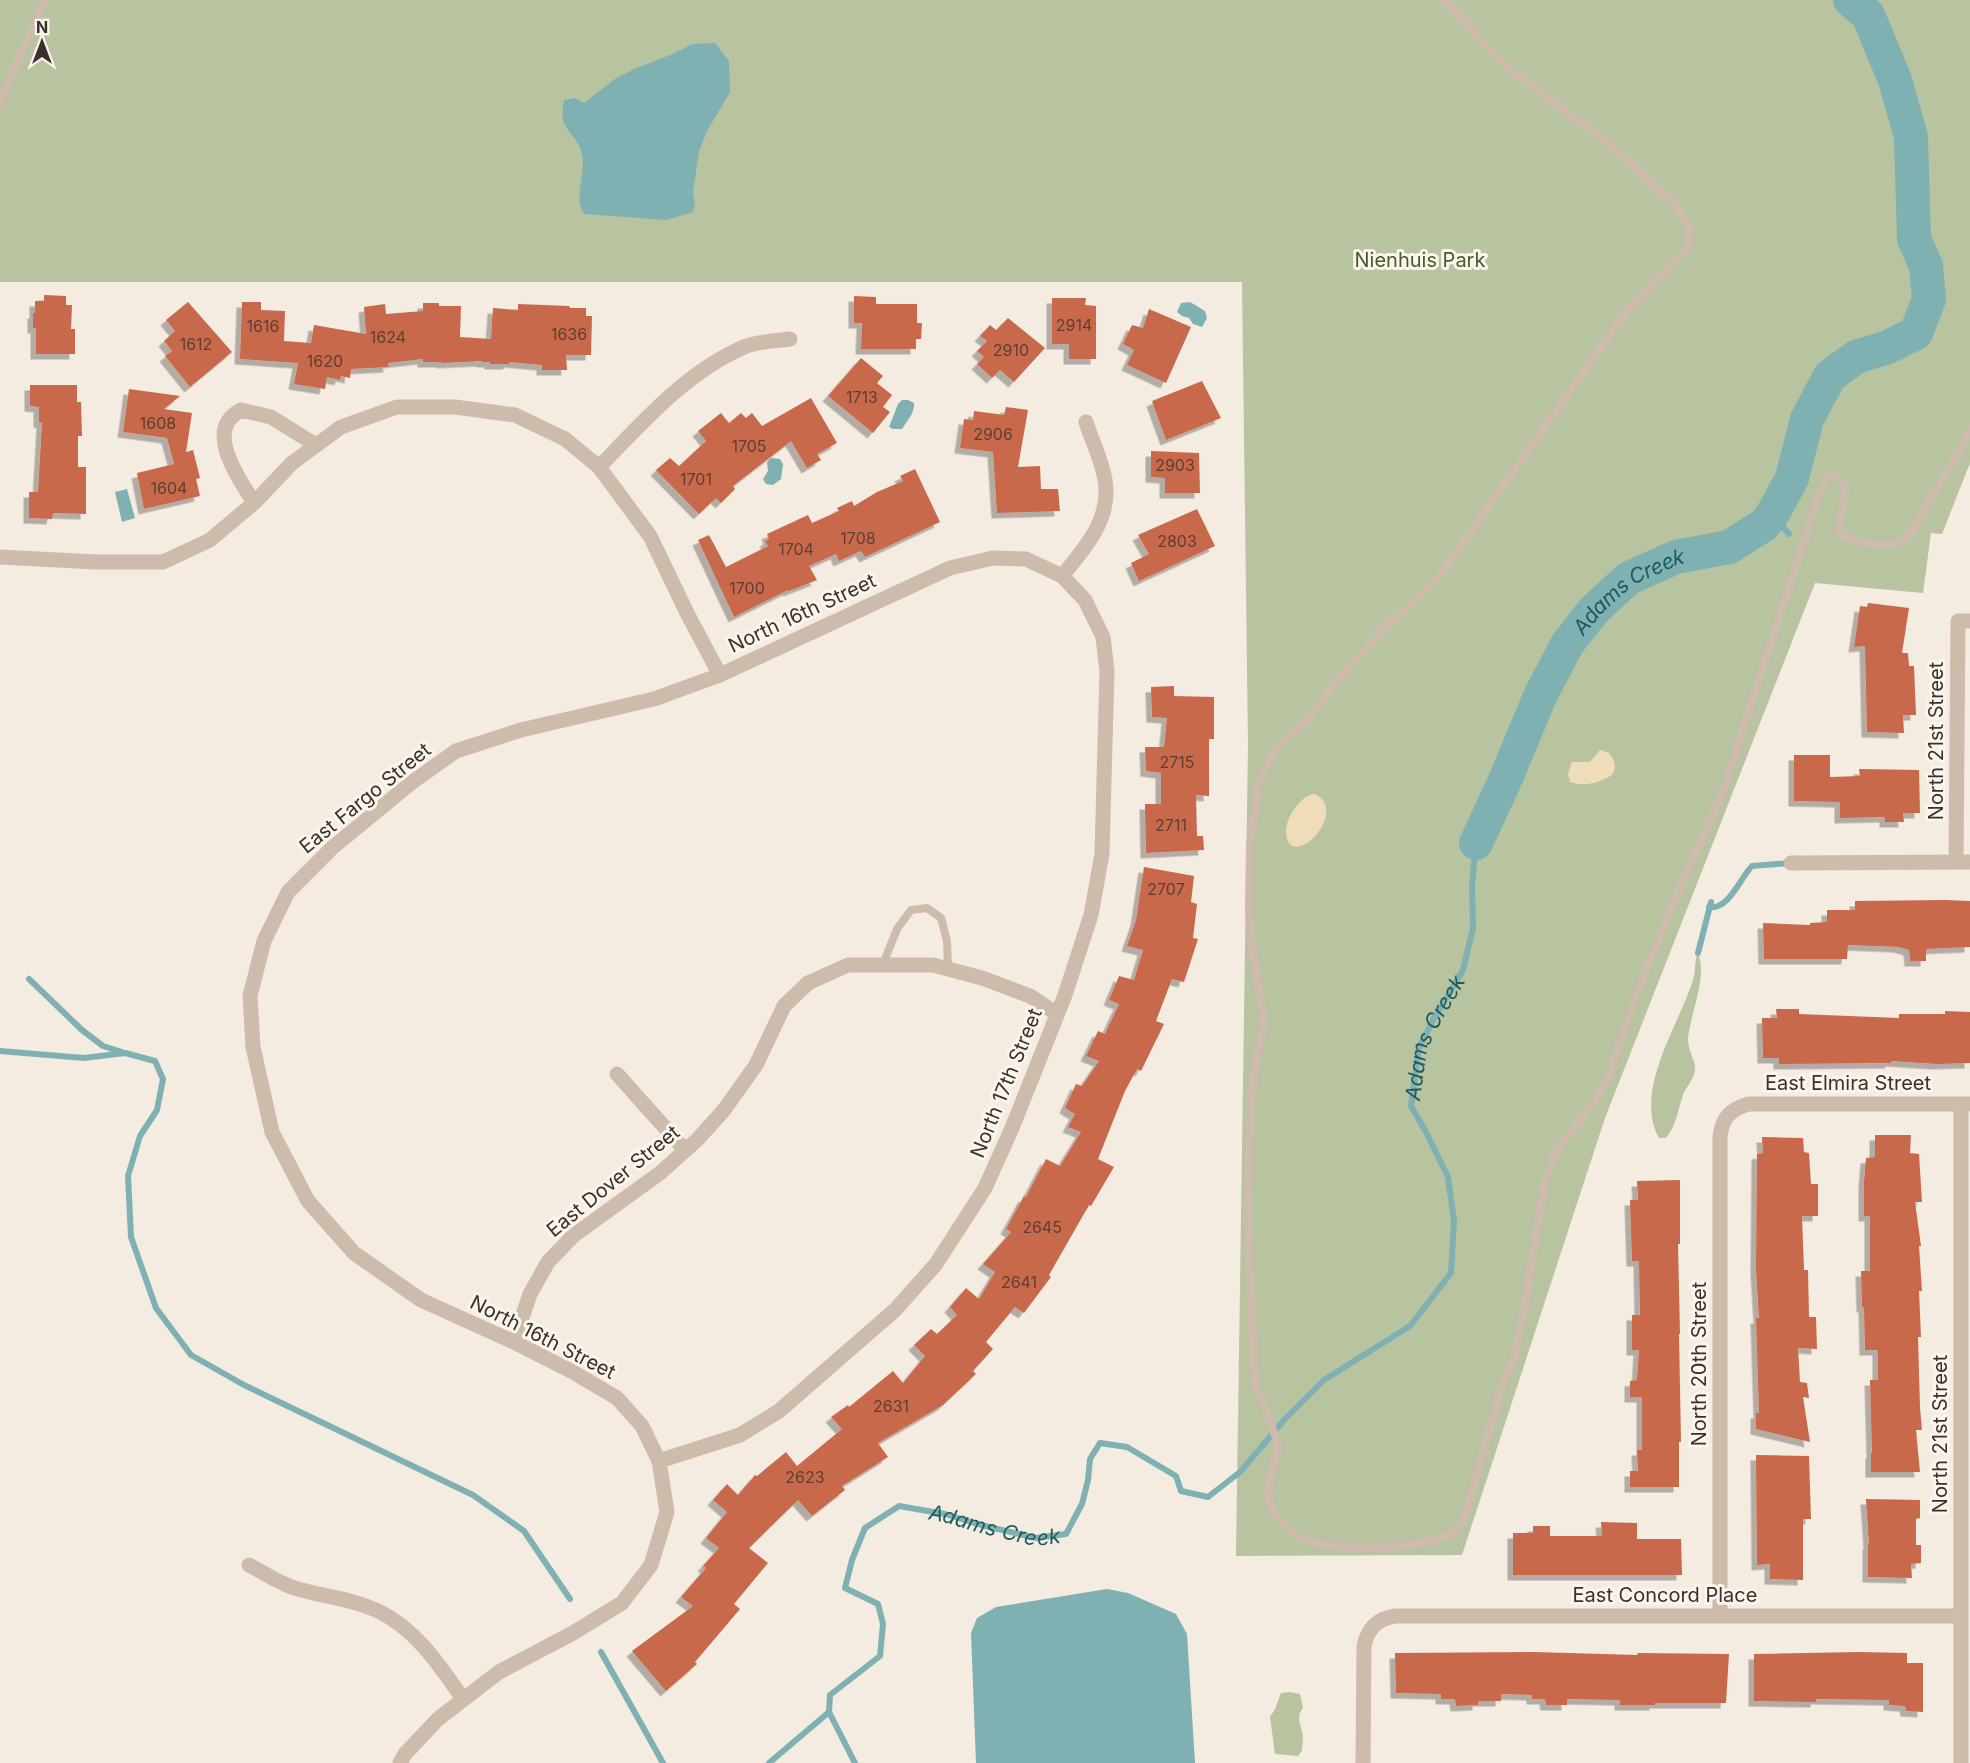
<svg xmlns="http://www.w3.org/2000/svg" width="1970" height="1763" font-family="Inter,sans-serif">
<style>
.green{fill:#b8c4a0}
.sand{fill:#efdcb8}
.water{fill:#7fb0b2}
.lines{fill:none;stroke-linecap:round;stroke-linejoin:round}
.stream{stroke:#7fb0b2;stroke-width:6}
.river{stroke:#7fb0b2;stroke-width:34}
.building{fill:#c8694b;filter:url(#shadow)}
.lane{stroke:#cdbbac;stroke-width:8}
.street{stroke:#cdbbac;stroke-width:15}
.labels{text-anchor:middle;dominant-baseline:central;stroke-width:6;stroke-linejoin:round;paint-order:stroke}
.number-label{font-size:16px;fill:#5e3e33}
.park-label{font-size:20px;fill:#4a5a2e;stroke:#fbf5ee}
.street-label{font-size:20px;fill:#3b302b;stroke:#fbf5ee}
.water-label{font-size:21px;font-style:italic;fill:#1f5a5e;stroke:#fbf5ee}
</style>
<defs>
<filter id="shadow"><feDropShadow dx="-5.5" dy="5.5" stdDeviation="0" flood-color="#0004"/></filter>
</defs>
<rect width="100%" height="100%" fill="#f4ebe1"/>
<path class="green" d="M0,0h1970v463l-28,71 -11,-1 -8,60 -108,-10 -210,535 -143,437 -226,1 12,-811 -6,-463h-1242z
M1698,953c10,24 -8,61 -10,86 0,13 8,22 7,32 -1,8 -9,16 -12,24 -5,15 -7,31 -17,43h-7c-26,-47 20,-113 34,-158 3,-9 1,-19 5,-27z
M1290,1692l10,2 3,14c-7,9 -3,14 -1,23 2,6 0,14 0,20l-4,5 -23,-2 -5,-37 5,-8 6,-16z"/>
<path class="sand" d="M1600,750l9,3c6,7 8,14 3,22 -13,8 -27,12 -42,7l-2,-8 4,-12h18z
M1315,794c36,18 -25,80 -29,39 -1,-14 14,-38 29,-39z"/>
<path class="water" d="M715,43l14,18 1,31 -23,39 -8,21 -6,40 2,12 -2,8 -27,8 -82,-6c-11,-15 2,-38 -2,-59 -2,-15 -13,-20 -18,-32 -3,-6 -1,-17 0,-23l11,-2 9,5 31,-24 19,-10 41,-16 17,-9z
M1190,302l15,9 2,7 -5,9 -9,-3 -4,-6 -7,-2 -5,-4 4,-9z
M902,400h6l6,3c1,10 -7,18 -12,26h-9l-4,-2 9,-23z
M771,458l9,1 3,5 -2,15 -8,6 -7,-1 -3,-5 5,-8 -1,-9z
M127,489l8,29 -13,4 -7,-30z
M1107,1589l21,4 48,21 11,20 8,129h-219l-5,-130 6,-15 19,-11z"/>
<g class="lines">
<g class="stream">
<path d="M1772,515l17,19"/>
<path d="M1709,907c20,3 31,-29 43,-41l39,-3"/>
<path d="M1698,953l13,-51"/>
<path d="M29,979l53,51 21,16 19,6"/>
<path d="M0,1051l84,7 41,-5 30,8 8,18 -6,31 -17,26 -12,40 3,61 25,71 35,47 53,30 229,110 51,36 46,68"/>
<path d="M601,1652l62,111"/>
<path d="M769,1763l60,-51"/>
<path id="s1" d="M855,1763l-26,-51 1,-17 50,-39 3,-32 -5,-20 -33,-16 7,-28 13,-32 34,-22 46,8 36,11 55,13 30,-4 16,-30 6,-24 2,-21 10,-16 27,4 49,29 5,15 27,6 32,-25 45,-53 39,-39 86,-54 41,-53 3,-52 -6,-44 -22,-45 -15,-26 8,-58 15,-30 29,-48 10,-42 -1,-44 4,-41"/>
</g>
<path class="river" id="s2" d="M1476,843l30,-65 35,-84 27,-51 26,-33 35,-32 47,-21 53,-10 35,-22 8,-10 20,-37 15,-59 23,-43 26,-19 32,-10 28,-14 13,-34 -3,-33 -12,-27 -3,-102 -16,-57 -27,-65 -18,-15"/>
</g>
<path class="building" d="M44,295l22,1v9h6l-1,24h4v25h-39v-26h-3v-15h2v-12h9z
M854,296l22,1v7h41v19h5l-1,16h-5v10h-55l1,-26h-8z
M1052,298h34l-1,7 11,1v53h-27v-15h-17z
M188,302l44,50 -42,35 -25,-31 7,-5 -8,-10 11,-10 -9,-11z
M242,302h19v8l24,1 -1,30 27,2 3,-18 52,9 -2,-27 21,-3 1,10 37,-3v-8h16v3h22l-1,31 31,2 2,-31 25,2v-6l51,2 1,2h16v8h6l-1,39h-25l1,15h-25v-5l-33,-3v2h-19v-2h-8v-1l-40,2v-1h-19v-3l-35,4 1,4 -38,2 -1,9 -9,-2 -1,4 -13,-3 -2,12 -31,-5 4,-21 -58,-4z
M1149,309l42,18 -25,56 -39,-18 7,-15 -11,-6 9,-19 11,3z
M1008,318l37,30 -31,34 -14,-12 -8,8 -15,-14 7,-7 -7,-6 10,-10 -7,-5 10,-11 6,5z
M861,358l22,18 -6,7 15,12 -9,12 7,5 -17,21 -45,-37z
M1202,381l19,37 -55,22 -14,-39z
M30,385h47v17h4l1,34h-4v31h8v47l-33,-1 -1,6 -23,-1v-26h9l4,-69 -3,-1v-15l-9,-1z
M129,389l51,7 -16,13 28,4 -6,39 7,-2 7,28 -4,1 4,17 -56,13 -7,-36 37,-9 -7,-26 -44,-6z
M811,398l26,45 -20,11 4,6 -14,8 -16,-27 -58,45 2,3 -14,14 -5,-5 -17,16 -43,-44 14,-12 9,8 27,-25 -8,-10 23,-18 8,10 12,-10 5,5 6,-5 10,13z
M1006,407l22,3 -10,57 22,-1 1,23h17l2,22 -63,2 -4,-61 -33,-4 4,-29 9,1 1,-9 30,4z
M1151,451l48,2 1,40h-35v-15l-14,-1z
M915,469l25,53 -75,35 -4,-6 -22,10 -3,-7 -27,12 8,14 -28,11 -1,-1 -54,27 -36,-77 11,-5 17,32 42,-21 -3,-5 4,-2 -2,-5 41,-19 4,8 27,-12 -2,-3 15,-7 2,5 23,-14 26,-11 -3,-5z
M1197,509l18,37 -76,35 -8,-18 18,-9 -11,-19z
M1868,603l41,5 -7,45h6l1,13h5l2,49h-13l1,18 -37,-1 -2,-86 -11,1 6,-41 7,1z
M1174,686v10l40,1v42h-5v57l-13,-1 1,41h6l1,14 -58,3 -1,-49h16v-31l-15,-2 -1,-24h19l3,-29 -15,-1 -1,-30z
M1794,755h36v22l30,-1 -1,-7 60,1 1,43h-17l1,9h-19v-5l-45,1v-16l-46,-1z
M1144,867l50,9 -3,26 6,2 -4,34 5,1 -14,43 -12,-3 -16,42 8,3 -23,47 -4,-2 -12,22 -27,68 16,8 -23,39 -2,-1 -40,70 2,2 -27,36 -9,-6 -29,35 7,7 -20,22 3,3 -33,31 -65,38 10,14 -46,29 3,4 -33,26 -14,-16 -49,48 19,15 -34,41 6,5 -45,53 2,2 -31,27 -34,-40 61,-45 -12,-9 25,-29 -3,-2 16,-18 -13,-10 21,-26 -14,-12 14,-16 11,11 17,-20 2,1 29,-24 11,14 45,-37 -11,-12 17,-12 1,2 44,-36 10,12 22,-27 -11,-11 17,-16 6,5 20,-19 -7,-8 16,-19 13,11 16,-27 -12,-8 28,-32 -5,-3 18,-33 2,1 20,-38 14,7 21,-34 -13,-5 7,-13 -10,-6 11,-24 6,2 17,-25 -13,-5 12,-25 7,3 14,-30 -10,-4 10,-24 15,4 9,-30 -16,-4 9,-26z
M1945,900l25,1v46l-44,2v12h-16l-1,-11 -10,-3 -51,-2 -1,14h-83l-1,-36 47,2v-2l17,-1v-12h28v-9z
M1776,1009h23v5l100,4v-4h46v-3l25,1v51l-33,1 -46,-3v2l-112,1v-6h-16l-1,-40h15z
M1875,1135h36l-1,18 9,1 3,48h-7l6,44h-2l3,45h-3l2,46h-3l2,71 2,22h-6l4,42h-49v-19h1l-2,-73h8v-30h-13l-1,-43h-2l-1,-36h9v-55h-6v-34l2,-24 9,-1z
M1762,1137l41,1 1,14 5,1 2,31h7v32h-16l2,54h4l1,47h7l1,32 -19,-1 2,34 7,1 2,15 -6,-1 7,45 -54,-13v-16h3l-3,-95h3l-3,-48 1,-116 6,-1z
M1680,1180v64h-2l2,90h-1l2,108h-2v45h-49v-16h8l-1,-21h5v-53h-12v-16l7,-1 2,-30h-7v-35h8l-1,-54h-7l-2,-61h8l-1,-19z
M1756,1455l53,1 2,63h-8v61l-33,-1v-15l-13,1z
M1866,1499l54,1v18l-4,1v26h5v18l-10,1 1,14 -44,-1v-33h1z
M1601,1522l36,1v16h44l1,36h-169v-42h20v-7h17v10h52z
M1534,1652l104,3 -1,-2 92,1 -3,49h-71v2h-35v-5l-53,-1v6h-21l-1,-6h-13v-4l-31,-1v7h-23v4l-22,1 -1,-7h-14v-5l-45,-1 -1,-40z
M1860,1652l47,1v10h16v49l-17,-1 -1,-5 -16,-1v-5l-73,-1v3l-62,-1v-47z"/>
<g class="lines">
<path class="lane" d="M1444,0l63,67 108,82 60,56 12,18 3,12 -1,11 -7,9 -54,55 -9,12 -177,250 -10,13 -48,43 -51,58 -21,29 -35,33 -14,23 -6,19 -7,54 -1,67 3,34 12,74 -10,54 -3,27 -3,119 6,148 2,19 21,54v13l-9,36 2,14 6,12 18,19 14,8 15,3 55,3 41,-4 16,-4 17,-6 10,-11 5,-13 33,-118 13,-31 12,-56 19,-120 8,-26 7,-12 35,-45 12,-20 40,-113 27,-65 49,-110 101,-311 4,-5 7,-2c23,7 3,39 4,56 12,11 51,18 65,8 14,-10 20,-29 28,-42 14,-23 28,-44 39,-69
M0,105l6,-19 39,-86
M883,964l14,-35 14,-19 16,-2 14,10 6,23 1,28"/>
<path class="street" d="M599,467l51,69 38,79 32,60
M254,503c-15,-25 -51,-73 -13,-93l30,7 45,28
M0,557l96,5h67l47,-22 44,-37 38,-40 49,-36 56,-20h58l60,8 50,24 34,28c43,-44 87,-95 145,-120 14,-6 32,-6 46,-8
M1062,576c22,-27 50,-57 43,-96 -3,-19 -13,-39 -19,-58
M1956,862l2,-241h12
M1791,863l179,-1
M617,1074l68,76
M514,1342l16,-48 18,-32 25,-26 87,-63 38,-34 26,-29 32,-45 28,-59 24,-23 40,-18h85l49,13 48,18 27,18
M249,1565c16,8 33,20 49,24 27,8 55,10 80,22 38,18 62,55 85,88
M1720,1616v-479c2,-19 10,-28 29,-33h221
M400,1763l5,-9 33,-35 61,-47 74,-39 49,-30 29,-38 16,-53 -8,-51 -17,-35 -25,-28 -44,-26 -59,-30 -93,-42 -67,-47 -46,-52 -36,-69 -19,-85 -3,-51 14,-55 24,-49 44,-44 79,-65 45,-32 65,-21 133,-31 66,-24 230,-107 43,-10 33,1 36,17 23,24 18,37 4,34 -5,183 -11,61 -26,80 -53,133 -27,60 -49,76 -41,46 -116,101 -39,24 -81,26
M1363,1763l1,-117c4,-18 13,-27 31,-30h566
M1961,1763v-659"/>
</g>
<g class="labels">
<g class="number-label">
<text x="1074" y="325">2914</text>
<text x="263" y="326">1616</text>
<text x="569" y="334">1636</text>
<text x="388" y="337">1624</text>
<text x="196" y="344">1612</text>
<text x="1011" y="350">2910</text>
<text x="325" y="361">1620</text>
<text x="862" y="397">1713</text>
<text x="158" y="423">1608</text>
<text x="993" y="434">2906</text>
<text x="749" y="446">1705</text>
<text x="1175" y="465">2903</text>
<text x="696" y="479">1701</text>
<text x="169" y="488">1604</text>
<text x="858" y="538">1708</text>
<text x="1177" y="541">2803</text>
<text x="796" y="549">1704</text>
<text x="747" y="588">1700</text>
<text x="1177" y="762">2715</text>
<text x="1171" y="825">2711</text>
<text x="1166" y="889">2707</text>
<text x="1042" y="1227">2645</text>
<text x="1019" y="1282">2641</text>
<text x="891" y="1406">2631</text>
<text x="805" y="1477">2623</text>
</g>
<g class="park-label">
<text x="1420" y="260">Nienhuis Park</text>
</g>
<g class="street-label">
<text transform="translate(802 613) rotate(-25)">North 16th Street</text>
<text transform="translate(1936 741) rotate(-90)">North 21st Street</text>
<text transform="translate(365 798) rotate(-39)">East Fargo Street</text>
<text transform="translate(1006 1083) rotate(-68)">North 17th Street</text>
<text x="1848" y="1083">East Elmira Street</text>
<text transform="translate(613 1181) rotate(-39)">East Dover Street</text>
<text transform="translate(543 1337) rotate(27)">North 16th Street</text>
<text transform="translate(1699 1364) rotate(-90)">North 20th Street</text>
<text transform="translate(1940 1434) rotate(-90)">North 21st Street</text>
<text x="1665" y="1595">East Concord Place</text>
</g>
<g class="water-label">
<text stroke="none"><textPath href="#s2" startOffset="302">Adams Creek</textPath></text>
<text stroke="none"><textPath href="#s1" startOffset="1312">Adams Creek</textPath></text>
<text stroke="none"><textPath href="#s1" startOffset="429">Adams Creek</textPath></text>
</g>
</g>
<g transform="translate(42 42)" stroke="#fbf5ee" stroke-width="4.5" paint-order="stroke">
<path d="M0-4.5L10 22L0 15L-10 22Z" fill="#3b302b"/>
<text y="-9" font-size="16" font-weight="bold" text-anchor="middle" fill="#3b302b">N</text>
</g>
</svg>
